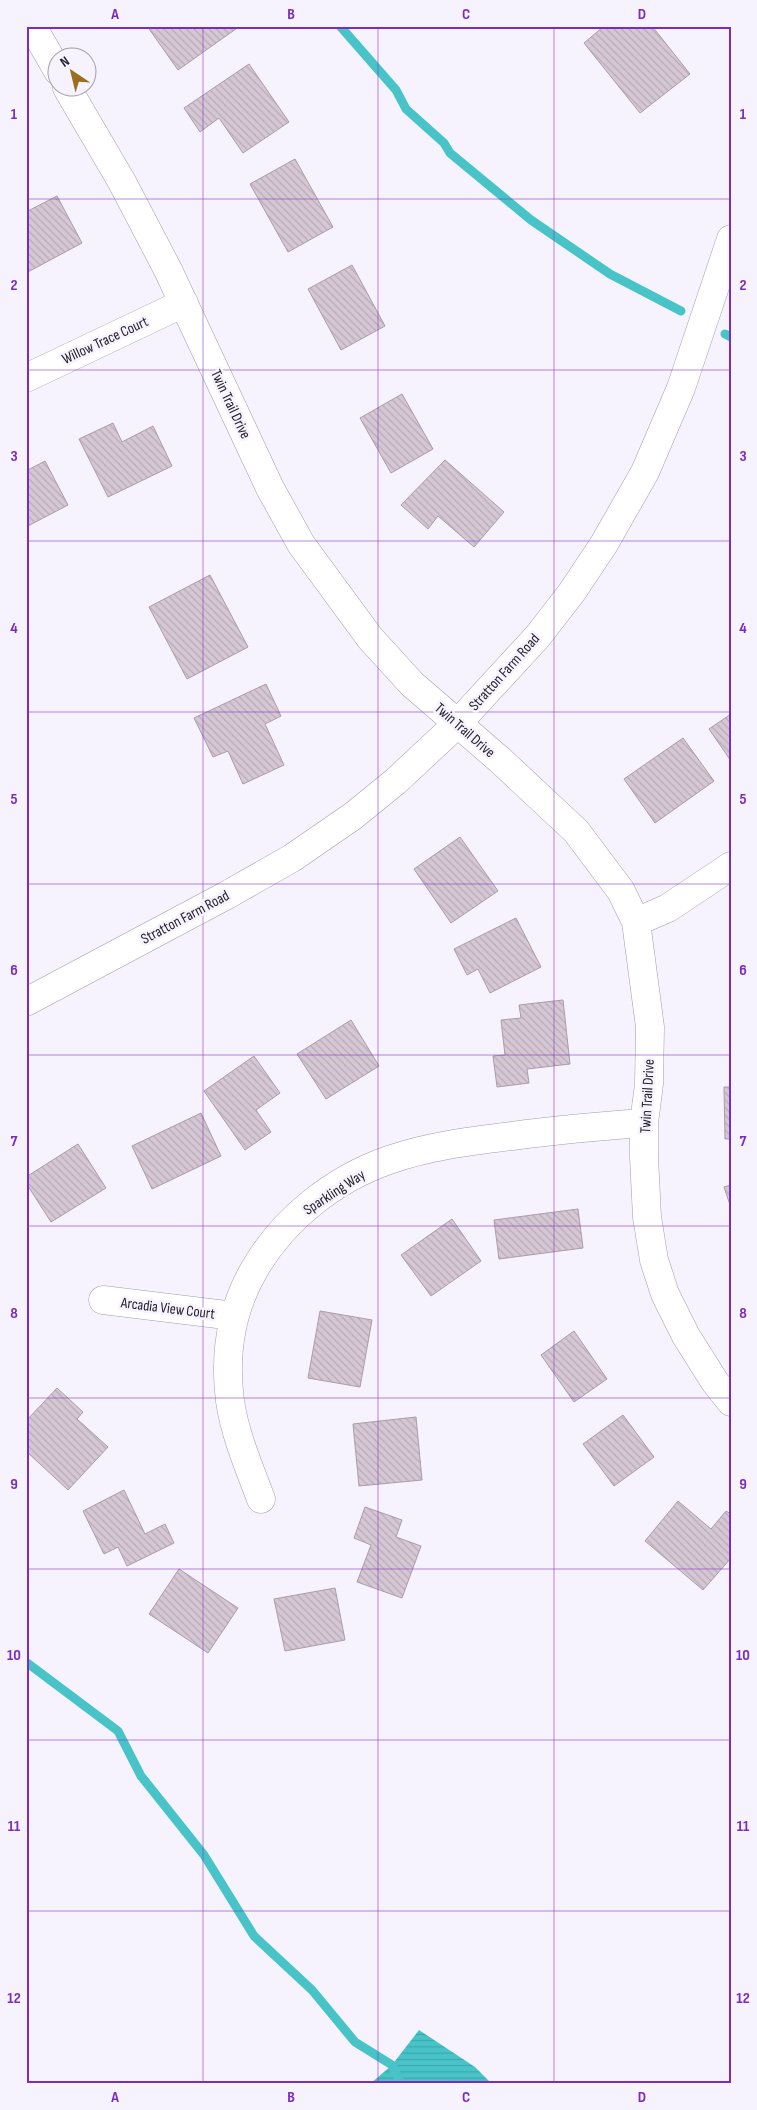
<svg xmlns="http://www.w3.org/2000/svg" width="757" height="2110" font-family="'Sofia Sans Condensed',sans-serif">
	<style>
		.water { fill: url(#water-rules) }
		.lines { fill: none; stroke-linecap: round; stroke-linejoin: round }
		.stream { stroke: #48c4c8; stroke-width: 9 }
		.building { fill: url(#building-back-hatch); stroke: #aa9caa }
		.minor-casing { stroke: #a29dae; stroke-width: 29 }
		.minor { stroke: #fff; stroke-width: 28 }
		.grid { fill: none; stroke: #7b2cbf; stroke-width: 1; stroke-opacity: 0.55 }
		.labels { text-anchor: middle; stroke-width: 5; stroke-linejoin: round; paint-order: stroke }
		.street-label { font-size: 15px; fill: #25232a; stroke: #f6f2fe }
		.neatline { fill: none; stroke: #7b2cbf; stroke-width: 2 }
		.grid-label { font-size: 16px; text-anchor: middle; font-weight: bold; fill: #7b2cbf }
	</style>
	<defs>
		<pattern id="water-rules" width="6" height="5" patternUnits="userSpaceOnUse" patternTransform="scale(1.25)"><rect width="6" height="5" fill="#48c4c8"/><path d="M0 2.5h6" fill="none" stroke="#3fa8ac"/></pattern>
		<pattern id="building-back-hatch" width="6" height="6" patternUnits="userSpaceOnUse" patternTransform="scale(1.25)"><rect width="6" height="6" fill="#d6c7d5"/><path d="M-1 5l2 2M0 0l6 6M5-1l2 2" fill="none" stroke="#b8abb7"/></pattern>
	</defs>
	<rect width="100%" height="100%" fill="#f6f2fe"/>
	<path class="water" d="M419,2030L475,2067L492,2084H370L392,2065Z"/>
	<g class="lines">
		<path class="stream" d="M340,26L396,90L406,109L444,143L450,153L531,220L610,274L681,311
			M725,334L731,337
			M26,1662L118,1731L141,1776L204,1855L254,1936L312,1990L355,2042L392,2065L401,2084"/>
	</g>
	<path class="building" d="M147,26H240L178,70Z
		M604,26H652L690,74L640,113L584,43Z
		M249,64L289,122L243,153L219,118L200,132L184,108Z
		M295,159L333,227L288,252L250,184Z
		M57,196L82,243L26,273V212Z
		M352,265L385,326L341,350L308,289Z
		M402,394L433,449L391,473L360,418Z
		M113,423L122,442L153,426L172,466L108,497L79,439Z
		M445,460L504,512L474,547L438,516L428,529L401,505Z
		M45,461L68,505L26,527V471Z
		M210,575L248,647L187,679L149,607Z
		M266,684L281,716L265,724L284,765L243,784L228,751L213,757L194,718Z
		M731,714V761L709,729Z
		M683,738L714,781L655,823L624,779Z
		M460,837L498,891L451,923L414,869Z
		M516,918L541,967L490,993L478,969L467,975L454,949Z
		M563,1000L570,1064L527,1069L529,1083L497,1087L493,1056L505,1055L501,1020L521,1018L519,1005Z
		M351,1020L379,1066L326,1099L297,1054Z
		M254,1056L280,1093L256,1110L271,1132L245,1150L204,1091Z
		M724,1087H731V1139H725Z
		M201,1113L221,1156L152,1189L132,1146Z
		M78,1144L106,1188L51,1222L26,1183V1177Z
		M731,1185V1208L724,1187Z
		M578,1209L583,1248L499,1259L494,1220Z
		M452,1219L481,1261L431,1296L401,1255Z
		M320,1311L372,1320L360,1387L308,1378Z
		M574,1331L607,1379L574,1402L541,1355Z
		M57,1388L83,1412L77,1419L108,1447L68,1490L26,1451V1421Z
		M623,1415L654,1457L614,1486L583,1444Z
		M416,1417L422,1480L359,1486L353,1424Z
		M124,1490L145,1534L165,1524L174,1543L127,1566L118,1547L104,1554L83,1511Z
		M678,1501L711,1529L726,1511L731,1514V1558L703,1590L645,1541Z
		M365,1507L402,1520L396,1537L421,1546L402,1598L357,1582L371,1545L354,1538Z
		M179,1569L238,1608L208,1653L149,1614Z
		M335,1588L345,1640L285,1651L274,1599Z"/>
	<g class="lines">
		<defs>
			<path id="minor" d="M32,26L58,71
				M67,88L122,182L168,270L270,488L301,544L370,638L412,684L500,760L576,831L621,891L636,922L650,1027L649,1084L644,1123V1157L647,1217L654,1260L665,1294L686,1336L715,1382L731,1402
				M26,378L184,303
				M636,922L668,908L731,866
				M26,1002L227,895L292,858L353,816L396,781L457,724L538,636L572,592L604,544L645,472L681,388L731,239
				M103,1300L234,1316
				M261,1499C249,1467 235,1435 230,1401C224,1355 231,1310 254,1270C283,1219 334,1179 389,1160C429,1146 471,1141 512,1136C556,1130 600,1126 644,1123"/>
		</defs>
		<use href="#minor" class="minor-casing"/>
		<use href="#minor" class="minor"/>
	</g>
	<path class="grid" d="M203,26V2084M378,26V2084M554,26V2084M26,199H731M26,370H731M26,541H731M26,712H731M26,884H731M26,1055H731M26,1226H731M26,1398H731M26,1569H731M26,1740H731M26,1911H731"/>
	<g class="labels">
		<g class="street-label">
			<text transform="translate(105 340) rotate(-25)" y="5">Willow Trace Court</text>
			<text transform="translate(231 404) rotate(65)" y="5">Twin Trail Drive</text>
			<text transform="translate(504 672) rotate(-48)" y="5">Stratton Farm Road</text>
			<text transform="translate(465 730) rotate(41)" y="5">Twin Trail Drive</text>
			<text transform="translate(185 917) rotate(-28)" y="5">Stratton Farm Road</text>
			<text transform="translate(647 1096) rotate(-87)" y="5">Twin Trail Drive</text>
			<text transform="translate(334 1192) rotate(-33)" y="5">Sparkling Way</text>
			<text transform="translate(168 1308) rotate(7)" y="5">Arcadia View Court</text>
		</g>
	</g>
	<rect width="757" height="2110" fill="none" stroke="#f6f2fe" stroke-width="55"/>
	<g transform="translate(72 72) rotate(325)"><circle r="24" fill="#f6f2fe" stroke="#a29fa9"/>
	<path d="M0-4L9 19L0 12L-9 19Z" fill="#9a6e1d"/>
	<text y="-8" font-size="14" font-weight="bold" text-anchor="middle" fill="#25232a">N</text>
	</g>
	<rect x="28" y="28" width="702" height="2054" class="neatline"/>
	<g class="grid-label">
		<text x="115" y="19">A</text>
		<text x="291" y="19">B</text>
		<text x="466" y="19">C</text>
		<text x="642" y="19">D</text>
		<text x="14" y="119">1</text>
		<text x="743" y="119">1</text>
		<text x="14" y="290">2</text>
		<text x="743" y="290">2</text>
		<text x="14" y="461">3</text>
		<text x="743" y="461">3</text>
		<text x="14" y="633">4</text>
		<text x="743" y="633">4</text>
		<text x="14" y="804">5</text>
		<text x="743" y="804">5</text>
		<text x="14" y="975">6</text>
		<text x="743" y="975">6</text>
		<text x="14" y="1146">7</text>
		<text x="743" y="1146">7</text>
		<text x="14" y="1318">8</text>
		<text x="743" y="1318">8</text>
		<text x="14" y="1489">9</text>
		<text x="743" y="1489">9</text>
		<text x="14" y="1660">10</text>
		<text x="743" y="1660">10</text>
		<text x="14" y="1831">11</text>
		<text x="743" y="1831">11</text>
		<text x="14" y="2003">12</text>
		<text x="743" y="2003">12</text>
		<text x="115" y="2102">A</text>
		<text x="291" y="2102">B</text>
		<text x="466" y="2102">C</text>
		<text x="642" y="2102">D</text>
	</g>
</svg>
